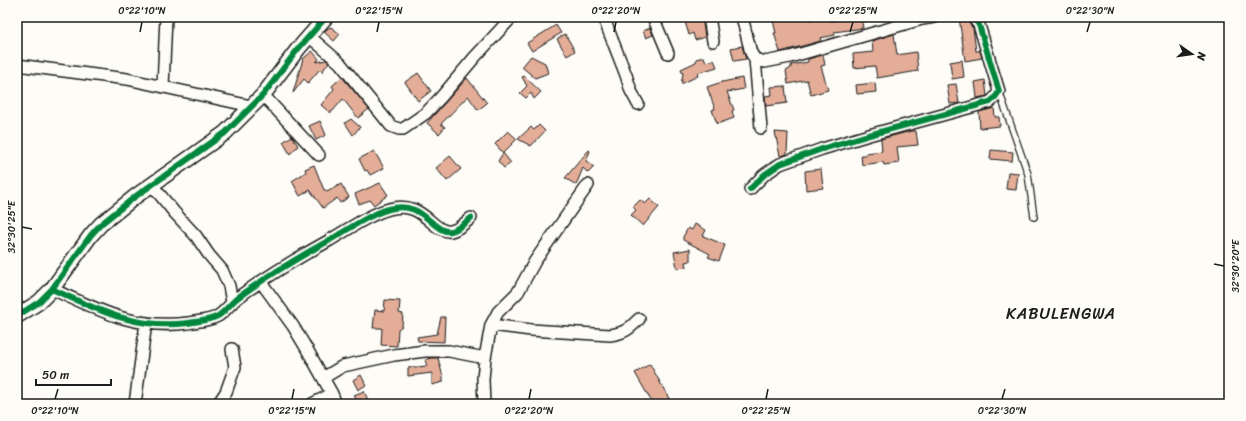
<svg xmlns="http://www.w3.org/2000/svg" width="1246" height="421" font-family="Sriracha,sans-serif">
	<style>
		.building { fill: #e3ad98; stroke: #1c1c1c }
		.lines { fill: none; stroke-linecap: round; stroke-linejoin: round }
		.service-casing { stroke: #1c1c1c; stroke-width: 8 }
		.minor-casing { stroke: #1c1c1c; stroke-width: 14 }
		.tertiary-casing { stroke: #1c1c1c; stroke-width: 17 }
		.service { stroke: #fdfcf7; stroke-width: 5.5 }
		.minor { stroke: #fdfcf7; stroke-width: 11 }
		.tertiary { stroke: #fdfcf7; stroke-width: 14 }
		.cycleway-casing { stroke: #fdfcf7; stroke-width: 8 }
		.cycleway { stroke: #00873e; stroke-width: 6 }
		.ticks { fill: none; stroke: #1c1c1c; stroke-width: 1.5 }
		.labels { text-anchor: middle; stroke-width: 3; stroke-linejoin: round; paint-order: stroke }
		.quarter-label { font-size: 16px; letter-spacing: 1px; fill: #1c1c1c; stroke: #fdfcf7 }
		.neatline { fill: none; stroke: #1c1c1c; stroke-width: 1.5 }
		.ticks-label { font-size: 10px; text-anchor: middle; fill: #1c1c1c }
	</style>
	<rect width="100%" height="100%" fill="#fdfcf7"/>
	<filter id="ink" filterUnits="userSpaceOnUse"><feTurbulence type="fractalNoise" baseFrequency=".025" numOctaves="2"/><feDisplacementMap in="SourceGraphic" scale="8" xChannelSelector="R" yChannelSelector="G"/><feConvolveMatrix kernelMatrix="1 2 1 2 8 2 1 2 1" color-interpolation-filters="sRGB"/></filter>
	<g filter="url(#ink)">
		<path class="building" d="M688,17H702L705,37L695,40L693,33L689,35L685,22L689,20Z
			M789,17H809L810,20L821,17H830L831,21L861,17L863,28L834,32L835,35L820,38L821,41L780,52L774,33H776L773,21Z
			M959,17H966L967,21L973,28L976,51H980L982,58L965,61Z
			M556,25L561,33L532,51L527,43Z
			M331,27L340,34L334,41L324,32L327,29Z
			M650,28L653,35L646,38L643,31Z
			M565,34L575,51L567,56L557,39Z
			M894,34L897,55L916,52L918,71L877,78L875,66L854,68L853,54L873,52L872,41Z
			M742,46L746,59L734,61L731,48Z
			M312,51L319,59L316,62L326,60L329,62L322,72L320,69L308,83L304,79L293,93L303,59Z
			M823,55L825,65L821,66L828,90L811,95L807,80L788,84L786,71L791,68V65L808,62V59Z
			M531,56L545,63L548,73L535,78L522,67Z
			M704,57L706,62L714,60L717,67L697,73L698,76L681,84L683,74L681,69L696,62V59Z
			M962,60L964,77L952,79L950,62Z
			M418,73L431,91L418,101L405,82Z
			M524,76L541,92L534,99L531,93L526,98L520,93L527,86L522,77Z
			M342,77L369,109L358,118L343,99L332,112H329L321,105L334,89L332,86Z
			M467,78L487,103L478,110L468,96L441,124L445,127L439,134L427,123Z
			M742,78L744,89L727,92L734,110L732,111L734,118L717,124L712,110L715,109L707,87L722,82Z
			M985,80L987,96L977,98L975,82Z
			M875,83L876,92L857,94L856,85Z
			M956,84L959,103L950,104L947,85Z
			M785,86L787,103L766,106L765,96L772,95L771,87Z
			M994,108L995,117H999L1000,126L980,128L979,112Z
			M351,119L360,127L353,135L345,123Z
			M320,121L326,135L316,140L309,126Z
			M539,125L545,131L531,146L518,139L531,127L534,130Z
			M508,131L517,139L503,153L495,144Z
			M911,131H916L918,145L897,147L899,163L884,165L883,162L862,165L861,155H866V153L882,151L881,139Z
			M775,132L788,133L787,154L780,156Z
			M292,136L298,146L290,154L283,142Z
			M589,150L590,151L586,161L594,167L588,173L583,168L576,185L565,178Z
			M991,150L1013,152L1012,161L990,159Z
			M374,151L384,168L370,175L367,170L365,171L359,159Z
			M503,153L511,163L504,168L498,161Z
			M450,156L461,169L447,181L436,168Z
			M314,165L324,190H326L327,192L341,184L349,197L340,203L337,198L323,208L310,190L300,196L292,181L306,172L305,169Z
			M821,169L823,188L806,190L805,171Z
			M1008,172L1018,173L1016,190L1006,189Z
			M380,183L388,195L374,205L370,200L359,204L355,194Z
			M650,199L659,207L643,226L631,215L636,210L633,207L640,200L645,204Z
			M695,224L706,230L703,236L725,245L719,261L708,257L710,254L683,240V237L688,228L692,230Z
			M690,249V261L685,262L686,267L677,268L674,252Z
			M385,300L400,301L399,313L403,314L402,326L398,329L397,346L381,345L382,328H373L375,310L384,311Z
			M441,317H445L444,342L418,341L417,337L437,334Z
			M431,358H438L443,377V382L432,385V373L408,376V368L427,366L425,360Z
			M650,364L672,404H653L635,373Z
			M361,375L366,385L358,390L353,380Z
			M364,391L368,400L358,404L354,395Z"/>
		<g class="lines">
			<defs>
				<path id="service" d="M999,91L1028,174L1034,217"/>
				<path id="minor" d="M605,17L606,24L626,75L631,91L638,104
					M653,17L668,53
					M709,17L713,41
					M742,17L751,53L755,59L765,62L790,57L922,19L935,17
					M309,36L340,63L391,126L399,129H403L426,113L442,96L474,58L512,17
					M755,59L761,128
					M17,65L127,79L251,106
					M163,87L166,17
					M263,95L319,155
					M152,185L174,212L196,236L209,255L222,270L229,286L232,302
					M750,189L764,175L780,164L822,149L869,135L990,102C994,99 997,96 999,91L979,25L973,17
					M261,282L293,326L308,351L332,394L336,404
					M52,289C98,310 136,330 188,323C198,321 209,321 218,316C226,311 232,301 240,296C269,275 299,257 330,240C349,229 368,215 389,209C424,199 432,234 451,231C458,230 466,222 471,218
					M491,325L531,330L610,335C625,333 629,329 639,319
					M323,378L343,366L394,355L425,351H449L485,358
					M135,404L146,323
					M218,404L226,392L235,367L232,349
					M312,404L332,394
					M484,404L483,379L485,358L491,325L498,312L518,292L535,261L588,185"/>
				<path id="tertiary" d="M17,316L39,302L52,289L91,235L101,224L136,196L225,133L263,95L298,49L326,17"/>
			</defs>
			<use href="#service" class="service-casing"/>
			<use href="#minor" class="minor-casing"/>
			<use href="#tertiary" class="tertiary-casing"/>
			<use href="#service" class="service"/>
			<use href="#minor" class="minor"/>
			<use href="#tertiary" class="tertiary"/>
			<defs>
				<path id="cycleway" d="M750,189L764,175L780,164L822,149L869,135L990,102C994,99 997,96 999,91L979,25L973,17
					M52,289C98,310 136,330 188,323C198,321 209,321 218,316C226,311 232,301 240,296C269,275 299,257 330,240C349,229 368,215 389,209C424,199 432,234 451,231C458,230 466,222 471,218
					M17,316L39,302L52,289L91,235L101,224L136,196L225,133L263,95L298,49L326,17"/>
			</defs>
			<use href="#cycleway" class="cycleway-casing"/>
			<use href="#cycleway" class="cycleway"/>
		</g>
	</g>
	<path class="ticks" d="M140,32L142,22M377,32L379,22M614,32L616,22M850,32L853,22M1087,32L1090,22M22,227L32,229M1214,264L1224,266M55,399L58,389M292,399L294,389M529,399L531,389M766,399L768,389M1002,399L1005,389"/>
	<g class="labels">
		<g class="quarter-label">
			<text x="1061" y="319">KABULENGWA</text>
		</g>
	</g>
	<rect width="1246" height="421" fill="none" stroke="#fdfcf7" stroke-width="44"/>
	<g transform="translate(1192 54) rotate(103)" stroke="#fdfcf7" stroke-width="3" paint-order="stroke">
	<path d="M0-3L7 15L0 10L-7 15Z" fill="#1c1c1c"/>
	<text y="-6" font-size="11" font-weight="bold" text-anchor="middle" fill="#1c1c1c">N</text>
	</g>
	<path d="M36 379v6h75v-6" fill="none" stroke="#1c1c1c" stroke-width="2"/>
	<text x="42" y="379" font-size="12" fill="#1c1c1c" stroke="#fdfcf7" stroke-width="3" paint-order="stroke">50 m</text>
	<rect x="22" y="22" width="1202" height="377" class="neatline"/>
	<g class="ticks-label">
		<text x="142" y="14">0°22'10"N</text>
		<text x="379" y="14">0°22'15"N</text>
		<text x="616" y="14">0°22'20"N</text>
		<text x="853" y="14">0°22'25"N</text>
		<text x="1090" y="14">0°22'30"N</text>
		<text transform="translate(11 227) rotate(-90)" y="4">32°30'25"E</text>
		<text transform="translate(1235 266) rotate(-90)" y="4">32°30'20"E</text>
		<text x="55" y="414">0°22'10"N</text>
		<text x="292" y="414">0°22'15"N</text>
		<text x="529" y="414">0°22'20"N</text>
		<text x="766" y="414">0°22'25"N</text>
		<text x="1002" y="414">0°22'30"N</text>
	</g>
</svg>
